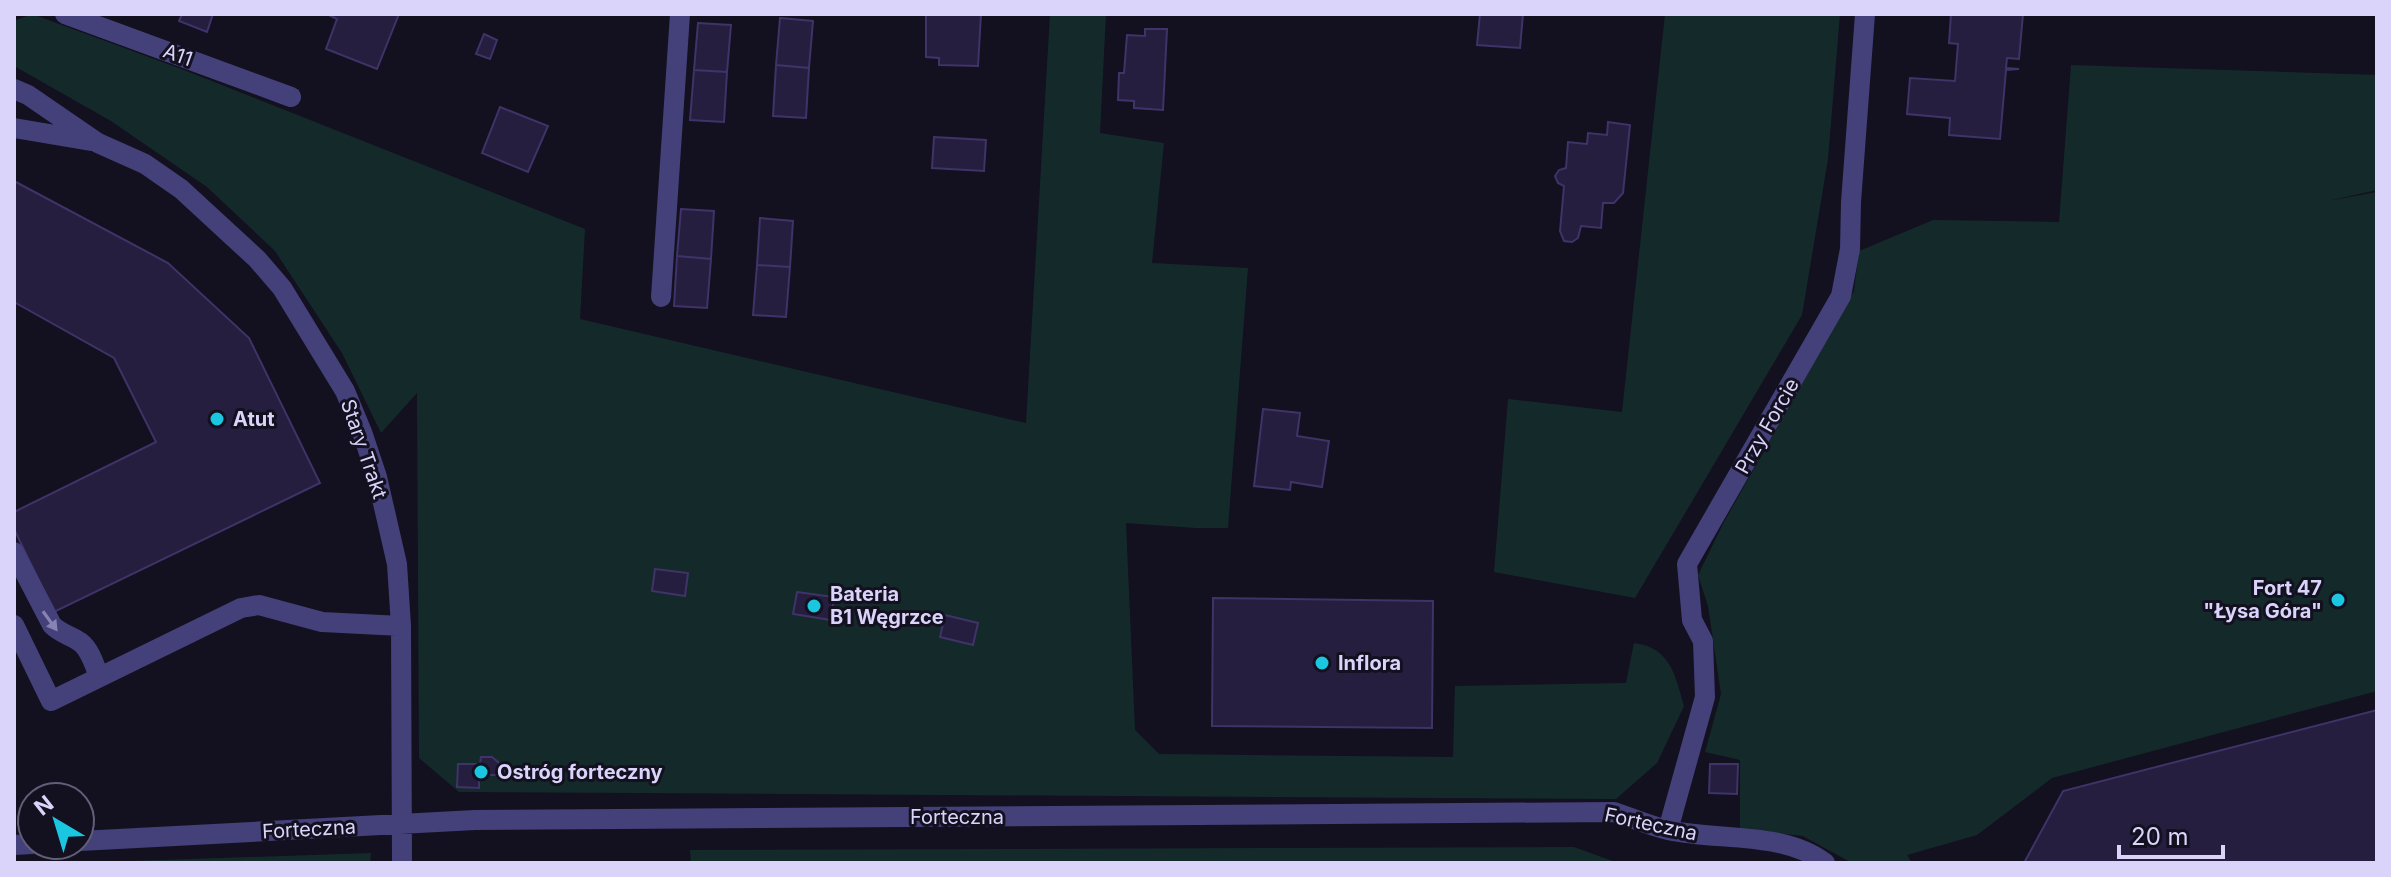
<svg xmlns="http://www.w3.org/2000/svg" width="2391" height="877" font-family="Inter,sans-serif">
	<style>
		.green { fill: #142a2a }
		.building { fill: #261e3f; stroke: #3f3368; stroke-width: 2 }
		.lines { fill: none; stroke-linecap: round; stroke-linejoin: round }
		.minor { stroke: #44407a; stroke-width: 20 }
		.oneway { fill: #8883b4 }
		.poi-dot { fill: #1ac6e0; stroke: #131020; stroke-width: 3 }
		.labels { text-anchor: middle; stroke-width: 6; stroke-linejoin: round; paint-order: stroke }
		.street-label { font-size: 20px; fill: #dad4fa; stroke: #131020 }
		.poi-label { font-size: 20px; font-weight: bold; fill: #dad4fa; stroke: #131020; text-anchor: start }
	</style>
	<rect width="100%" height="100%" fill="#131020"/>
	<path class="green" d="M32,14L184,70L585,229L580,319L1026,423L1050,14H1106L1100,133L1164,143L1152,263L1248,268L1228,528H1196L1126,523L1135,730L1159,754L1453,757L1455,686L1626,683L1634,643C1671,648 1675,675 1684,706L1657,763L1616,799L459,792L419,758L417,393L381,433L342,353L275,251L207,187L111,121L14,66V21Z
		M1665,14H1840L1828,159L1802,315L1635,598L1494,572L1508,399L1622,412Z
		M2071,65L2377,75V190L2328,201L2377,192V691L2052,778L1977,835L1907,855L1912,863H1852L1803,836L1740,829V760L1705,752L1721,694L1708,606L1698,575L1724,522L1854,291L1859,251L1933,220L2059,222Z
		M1574,847L1618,863H691L690,850Z
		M371,853L370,863H72Z"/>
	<path class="building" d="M182,14H213L207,32L179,21Z
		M327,14H399L377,69L326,49L337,19Z
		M926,14H981L978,66L939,65V58L926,57Z
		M1480,14H1523L1520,48L1477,45Z
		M1951,14H2023L2019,59L2007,58L2006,68L2019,69L2006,70L2000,139L1949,135L1950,118L1907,114L1910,78L1955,81L1958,44L1949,43Z
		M780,18L813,21L809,68L776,65Z
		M698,23L731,25L727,72L694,70Z
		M1145,29H1167L1163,110L1134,108V101L1118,100L1119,73H1124L1127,35L1145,36Z
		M484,34L497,40L490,59L476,54Z
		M776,65L809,68L806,118L773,116Z
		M694,70L727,72L724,122L690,120Z
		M500,107L548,126L528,172L482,153Z
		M1608,122L1630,125L1623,193L1614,203H1603L1601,228L1581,226L1578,238L1572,242L1564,241L1560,231L1564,186L1558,183L1555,176L1559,170L1566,168L1568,142L1587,144L1588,133L1607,135Z
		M934,137L986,140L984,171L932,168Z
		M14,181L168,263L249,338L320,483L54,612L14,529V512L156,442L114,358L14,302Z
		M681,209L714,211L711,259L677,256Z
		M760,218L793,221L790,267L757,265Z
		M677,256L711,259L707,308L674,306Z
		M757,265L790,267L786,317L753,315Z
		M1263,409L1300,413L1297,436L1329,441L1322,487L1291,482L1290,490L1254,486Z
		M655,569L688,573L685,596L652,591Z
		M797,592L834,597L831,620L793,614Z
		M1213,598L1433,601L1432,728L1212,726Z
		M945,615L978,623L973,645L940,637Z
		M2377,710V863H2024L2063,791Z
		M481,757H492L505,768L502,775H479V788L457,787L458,764H480Z
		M1710,764H1738L1737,794L1709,793Z"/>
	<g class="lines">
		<path class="minor" d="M65,14L291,97
			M14,89L28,95L98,143L145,164L181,189L257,259L282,288L345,391L362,432L377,477L397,564L401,626L402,863
			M14,128L91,141
			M661,297L680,14
			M14,552L52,625C61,634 70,635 80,642C90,649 95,666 99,677
			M14,625L51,701L241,608L259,605L322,622L401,626
			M1668,830L1705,697L1703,641L1692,620L1687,564L1841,296L1850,249L1851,202L1865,14
			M80,841L475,820L1614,812C1632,818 1650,826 1668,830C1717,841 1784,831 1825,863
			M14,845L32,844"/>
	</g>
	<defs><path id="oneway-solid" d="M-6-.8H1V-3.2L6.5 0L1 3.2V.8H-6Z" transform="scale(2)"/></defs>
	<use class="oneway" href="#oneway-solid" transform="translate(50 621) rotate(54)"/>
	<g class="poi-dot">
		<circle cx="217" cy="419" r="8"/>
		<circle cx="2338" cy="600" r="8"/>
		<circle cx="814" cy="606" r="8"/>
		<circle cx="1322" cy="663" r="8"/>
		<circle cx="481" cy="772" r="8"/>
	</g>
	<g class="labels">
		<g class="street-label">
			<text transform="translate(178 55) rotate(20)" y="7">A11</text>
			<text transform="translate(1767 426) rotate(-60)" y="7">Przy Forcie</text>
			<text transform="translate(364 449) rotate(71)" y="7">Stary Trakt</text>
			<text x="957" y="824">Forteczna</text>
			<text transform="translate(1651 824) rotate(12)" y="7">Forteczna</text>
			<text transform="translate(309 829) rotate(-3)" y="7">Forteczna</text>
		</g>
		<g class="poi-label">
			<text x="233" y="426">Atut</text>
			<text x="2322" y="595" text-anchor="end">Fort 47<tspan x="2322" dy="23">"Łysa Góra"</tspan></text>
			<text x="830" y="601">Bateria<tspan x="830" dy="23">B1 Węgrzce</tspan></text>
			<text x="1338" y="670">Inflora</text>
			<text x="497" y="779">Ostróg forteczny</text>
		</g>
	</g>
	<rect width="2391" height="877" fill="none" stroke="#dad4fa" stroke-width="32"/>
	<g transform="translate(56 821) rotate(322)"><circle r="38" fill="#131020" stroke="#635e77" stroke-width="2"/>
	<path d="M0-6L14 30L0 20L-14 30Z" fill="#1ac6e0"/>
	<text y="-12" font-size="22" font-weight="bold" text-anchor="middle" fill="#dad4fa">N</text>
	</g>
	<path d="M2119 845v12h104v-12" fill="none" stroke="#dad4fa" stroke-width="4"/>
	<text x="2131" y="845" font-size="24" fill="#dad4fa" stroke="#131020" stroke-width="6" paint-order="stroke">20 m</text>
</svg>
